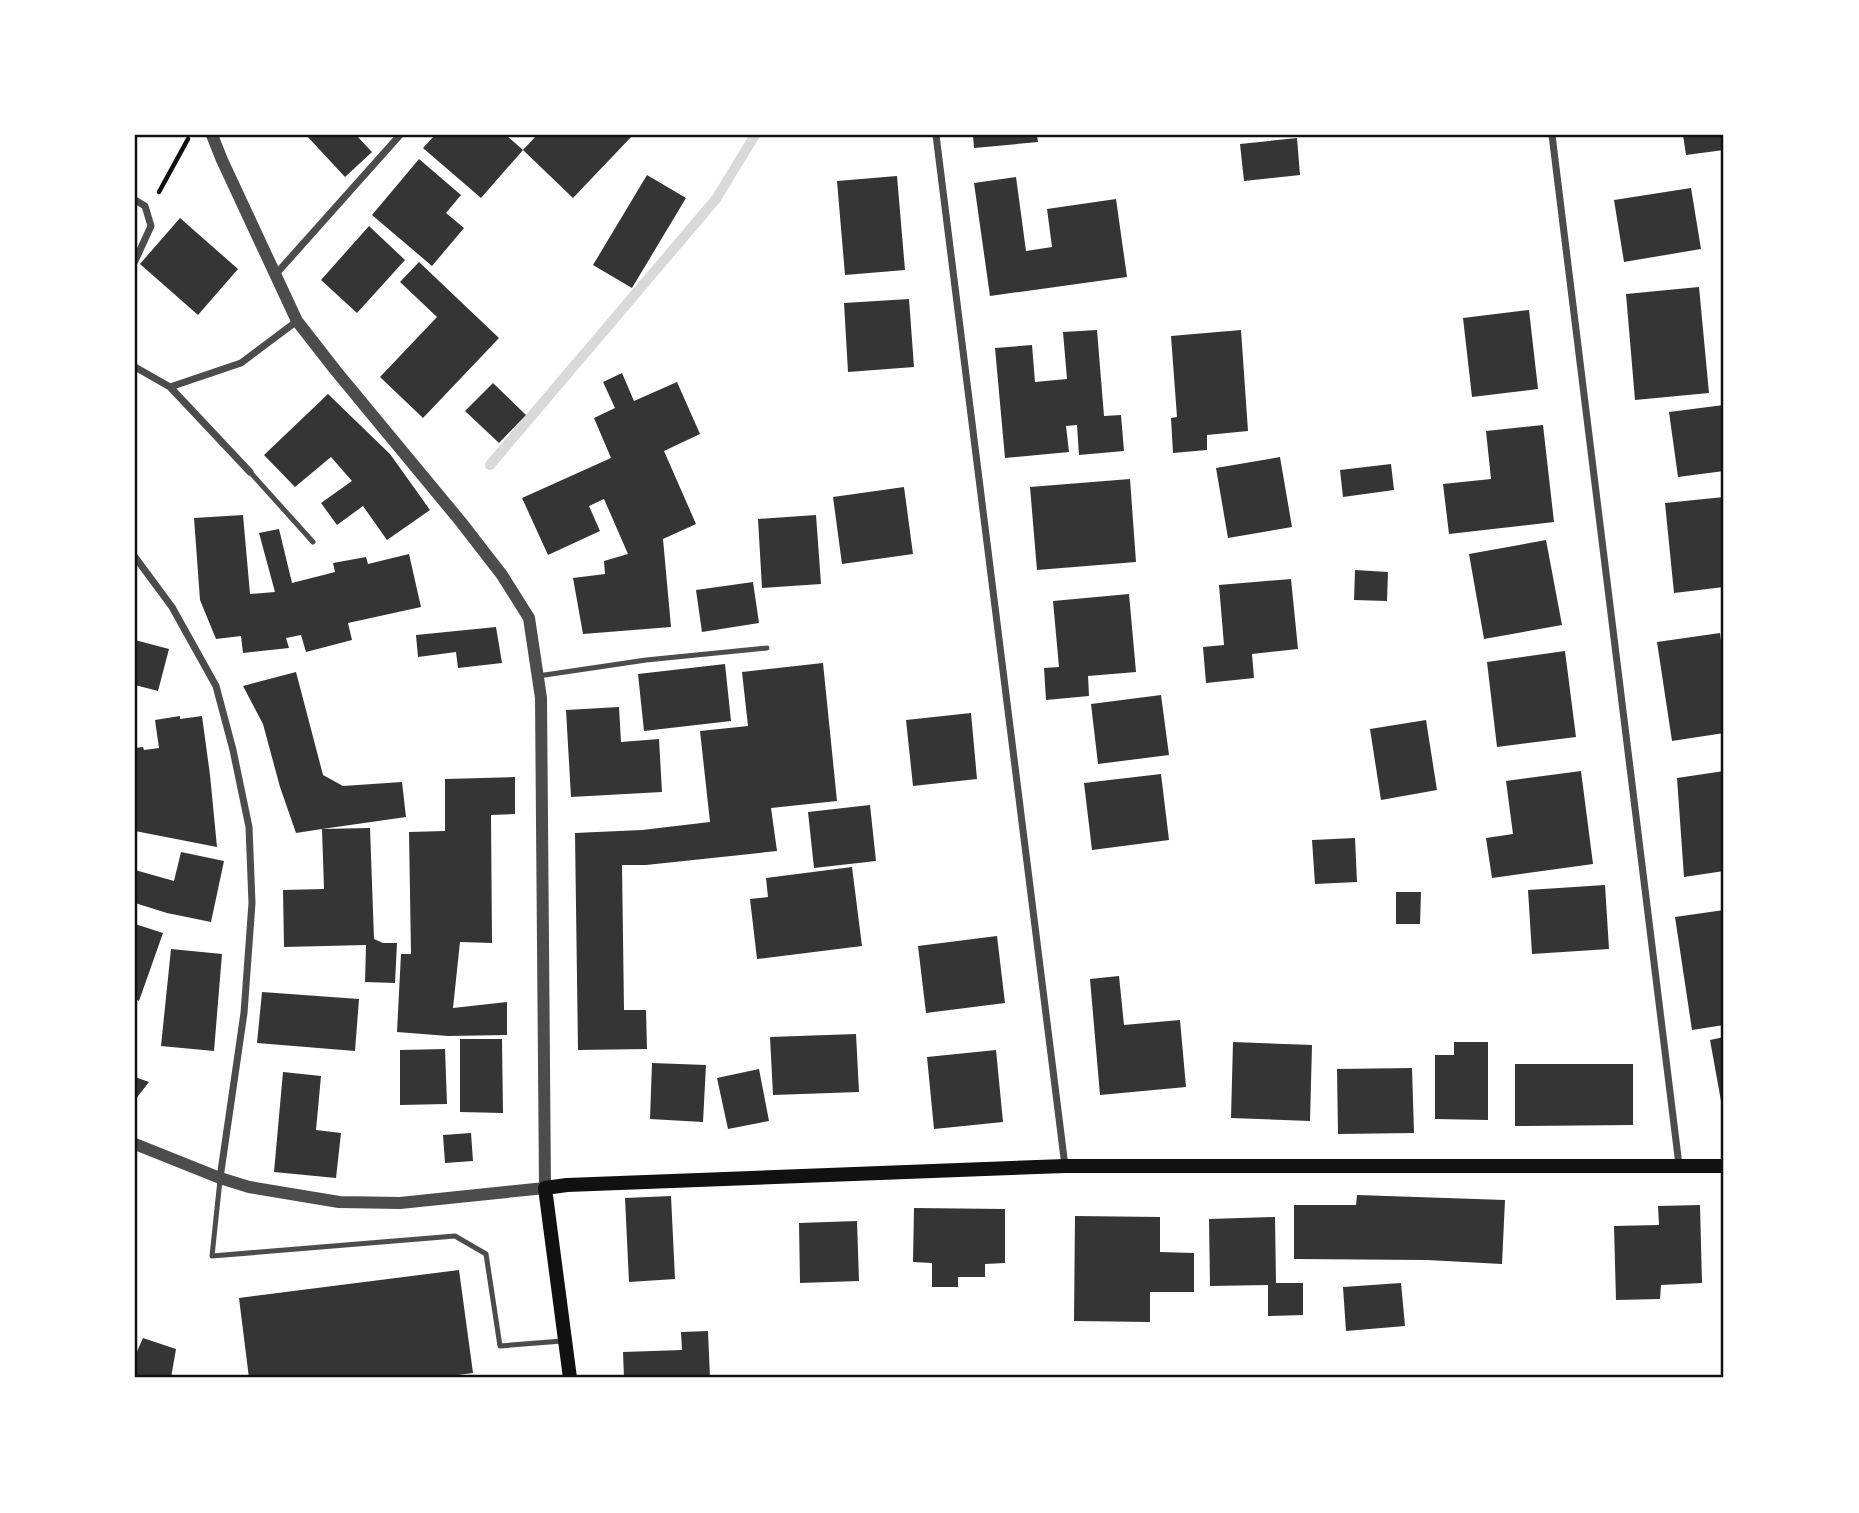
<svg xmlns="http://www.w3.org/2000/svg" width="1859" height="1513" font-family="'Roboto Serif',serif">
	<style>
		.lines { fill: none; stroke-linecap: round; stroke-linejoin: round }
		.stream { stroke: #d9d9d9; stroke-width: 10 }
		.building { fill: #353535 }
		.path { stroke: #111; stroke-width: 4.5 }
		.service { stroke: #4c4c4c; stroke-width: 5 }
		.minor { stroke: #4c4c4c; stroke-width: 7 }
		.tertiary { stroke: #4c4c4c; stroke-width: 12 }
		.secondary { stroke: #111; stroke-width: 14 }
		.neatline { fill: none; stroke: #111; stroke-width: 2.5 }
	</style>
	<rect width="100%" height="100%" fill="#fff"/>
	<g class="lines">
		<path class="stream" d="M490,465L716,199L755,135"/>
	</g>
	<path class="building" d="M306,135H356L372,152L345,177Z
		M435,135H506L523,150L481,198L423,148Z
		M537,135H633L573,198L523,150Z
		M973,135H1037L1038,142L974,148Z
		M1683,135H1724V150L1686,155Z
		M1297,138L1300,175L1244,181L1240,144Z
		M419,159L461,195L446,213L464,228L432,266L372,215Z
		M647,175L686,198L632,288L593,265Z
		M897,176L905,270L845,275L837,181Z
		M1016,177L1026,251L1052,247L1047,209L1116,199L1127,277L990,296L974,183Z
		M1691,188L1701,249L1624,262L1614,200Z
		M180,218L238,269L198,315L140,264Z
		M369,226L405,260L357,313L321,280Z
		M419,262L499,338L423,418L380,377L437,317L400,282Z
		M1699,287L1709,393L1635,400L1626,294Z
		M909,299L914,367L848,372L844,303Z
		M1529,310L1538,389L1472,397L1463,318Z
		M1097,330L1104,416L1121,415L1124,451L1079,455L1077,425L1066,426L1069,452L1005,458L995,348L1032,345L1035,382L1067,379L1063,332Z
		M1241,330L1248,431L1207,435V450L1173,453L1171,418L1177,417L1171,336Z
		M622,373L634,401L677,382L700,434L664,451L696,524L663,539L671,627L583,634L573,578L605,574L604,561L628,554L604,499L589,506L600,531L548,555L522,498L611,458L594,418L615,408L603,382Z
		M493,383L526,415L499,443L465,411Z
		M328,394L390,454L430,510L387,540L363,506L337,525L321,503L352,481L331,457L295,487L264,455Z
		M1724,405V471L1678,477L1669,412Z
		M1543,425L1554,522L1449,534L1443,484L1491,479L1486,431Z
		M1280,457L1292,527L1228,538L1216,468Z
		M1391,464L1394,490L1343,497L1340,470Z
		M1130,479L1136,562L1037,570L1030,487Z
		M904,487L913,554L842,564L833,497Z
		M1724,497V587L1674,593L1665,503Z
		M243,515L250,594L275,592L259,533L279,529L292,583L335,572L333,563L366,557L368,564L409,554L421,607L348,623L352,640L306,652L301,635L286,638L289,648L243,653L241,636L216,639L200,600L194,518Z
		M816,515L821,584L762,588L758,519Z
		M1546,540L1562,625L1484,639L1469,554Z
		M1355,570L1388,572L1387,601L1354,600Z
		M1291,579L1298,649L1252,654L1254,678L1206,683L1203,647L1224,645L1219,585Z
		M753,582L759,623L702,632L696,590Z
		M1129,594L1136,672L1088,676L1089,696L1046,700L1044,668L1059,667L1053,601Z
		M496,627L502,663L458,668L456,652L418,657L416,635Z
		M1720,633L1724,665V733L1672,741L1657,642Z
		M135,640L169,649L158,691L135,685Z
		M1565,651L1576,737L1497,747L1487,662Z
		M823,663L837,801L771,808L777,851L646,865H622L624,1010H646L647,1049L578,1050L575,833L642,830L710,822L700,731L748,726L742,672Z
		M725,664L731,721L644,731L638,674Z
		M296,672L323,775L343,786L402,782L406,817L322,829L370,828L374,939L383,943H397L395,983L365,982L366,945L284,947L283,890L324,889L322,829L296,833L280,787L263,724L243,686Z
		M1161,695L1169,755L1098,764L1091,704Z
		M619,707L621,742L659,739L662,792L571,797L566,710Z
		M971,713L977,779L913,786L906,720Z
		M180,716V719L202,716L210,775L217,847L135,831V748L143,747L144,750L159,748L155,720Z
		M1426,720L1437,790L1381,800L1370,729Z
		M1581,771L1593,864L1492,878L1486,838L1513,834L1506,781Z
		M1724,771V871L1684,877L1677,778Z
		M1161,774L1169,840L1092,850L1084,783Z
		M515,777V814L491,815L492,943L460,942L453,1008L507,1002V1035L448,1036L397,1032L401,954H411L409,832L445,831V779Z
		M870,805L876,861L814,868L808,812Z
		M1355,838L1357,882L1315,884L1312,840Z
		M181,852L224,861L211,922L167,913L135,903V870L174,881Z
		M852,867L862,946L757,959L750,899L768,897L766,878Z
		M1605,885L1609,949L1532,954L1528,890Z
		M1396,892H1421L1420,924H1396Z
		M1724,910V1025L1692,1030L1675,917Z
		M135,924L163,933L139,1001L135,999Z
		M997,936L1005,1003L926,1013L918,946Z
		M171,949L222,954L214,1051L161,1046Z
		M1119,976L1124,1025L1180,1020L1186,1087L1100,1095L1090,979Z
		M262,992L359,999L355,1051L257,1043Z
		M856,1034L859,1092L773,1095L770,1037Z
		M1724,1037V1112H1723L1710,1040Z
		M460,1039H502L503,1113L460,1112Z
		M1233,1042L1312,1045L1310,1121L1231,1118Z
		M1454,1042H1488V1120L1435,1119V1055H1454Z
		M445,1049L447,1104L400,1105V1050Z
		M996,1050L1003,1122L934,1129L927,1057Z
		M652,1063L706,1065L703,1122L650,1119Z
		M1515,1064H1633V1125L1515,1126Z
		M1412,1068L1414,1133L1338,1134L1337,1069Z
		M759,1069L769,1121L728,1129L717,1078Z
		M283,1072L321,1076L316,1130L341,1133L336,1178L274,1172Z
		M135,1077L149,1082L135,1100Z
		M471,1133L473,1161L445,1163L443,1135Z
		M1357,1195L1505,1200L1502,1264L1427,1260L1294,1259V1205H1356Z
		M671,1196L675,1279L629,1282L625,1198Z
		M1700,1205L1702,1283L1661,1285L1660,1299L1616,1300L1614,1226L1659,1225L1658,1206Z
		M914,1208L1005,1209V1263L985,1264V1277H958V1287H932V1263L913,1262Z
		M1075,1216L1160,1217V1252L1194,1253V1292H1150V1322L1074,1321Z
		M1275,1217L1276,1283H1303V1315L1268,1316V1285L1210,1286L1209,1219Z
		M857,1221L859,1281L800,1283L799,1223Z
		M459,1270L473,1373L436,1378H249L239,1298Z
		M1401,1283L1405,1326L1346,1331L1343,1287Z
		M708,1331L710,1378H624L623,1352L682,1350L681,1332Z
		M143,1338L176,1349L171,1378H135V1356Z"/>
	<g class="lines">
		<path class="path" d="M159,192L188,139"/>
		<path class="service" d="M250,472L313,542
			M538,676L646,660L767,648
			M220,1180L212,1256L455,1236L486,1254L500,1346L562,1341"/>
		<path class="minor" d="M936,135L1065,1166
			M1552,135L1679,1165
			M135,200L145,206L151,226L135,261
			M276,274L400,135
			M135,367L170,387L241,363L297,321
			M170,387L250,472
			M135,557L172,607L216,686L233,750L249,827L252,903L244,1013L220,1178"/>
		<path class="tertiary" d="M135,1144L220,1178L249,1187L339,1202L400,1203L545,1188L541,698L529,618L502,575L461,522L336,371L297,321L222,160L212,135"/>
		<path class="secondary" d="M570,1378L545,1188L567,1185L1065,1166H1724"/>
	</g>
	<rect width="1859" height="1513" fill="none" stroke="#ffffff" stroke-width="273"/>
	<rect x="136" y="136" width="1586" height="1240" class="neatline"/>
</svg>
